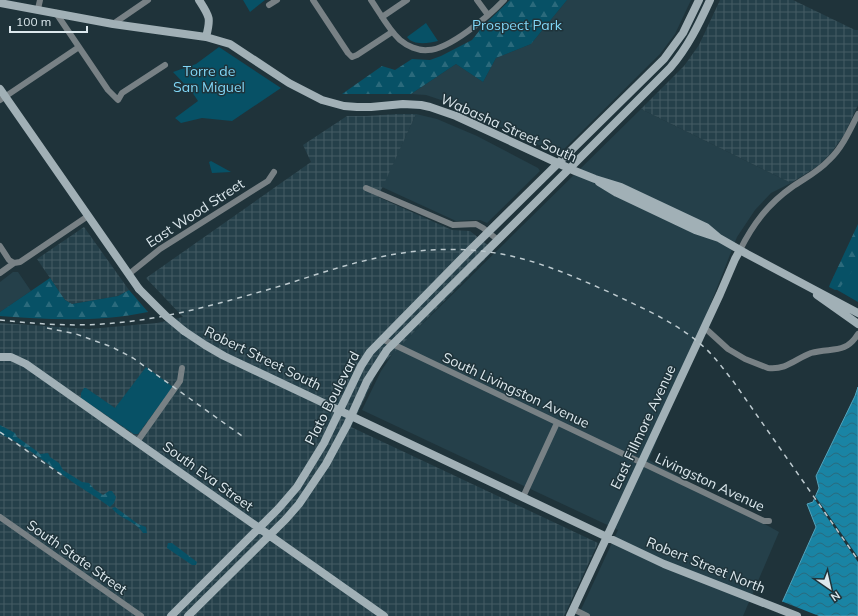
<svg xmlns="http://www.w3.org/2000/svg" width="858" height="616" font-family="Mulish,sans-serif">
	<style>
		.built { fill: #25404a }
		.industrial { fill: url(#industrial-grid) }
		.green { fill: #075166 }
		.forest { fill: url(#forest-firs) }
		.water { fill: url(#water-waves); stroke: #54a2ba }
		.pier { fill: #1f333a }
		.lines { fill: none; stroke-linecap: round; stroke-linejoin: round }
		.street { stroke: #788185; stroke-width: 6 }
		.secondary { stroke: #a1b0b6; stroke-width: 8 }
		.rail { stroke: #bdcacf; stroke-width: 1.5; stroke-dasharray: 5 5; stroke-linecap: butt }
		.secondary-bridge { stroke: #a1b0b6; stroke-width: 8 }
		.labels { text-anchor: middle; stroke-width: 3; stroke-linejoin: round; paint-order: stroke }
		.park-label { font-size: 14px; fill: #81d7f7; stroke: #1f333a }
		.street-label { font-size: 14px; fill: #dce8ed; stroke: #1f333a }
	</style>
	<defs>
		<pattern id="industrial-grid" width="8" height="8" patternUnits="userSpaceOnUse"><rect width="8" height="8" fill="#25404a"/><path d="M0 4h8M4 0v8" fill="none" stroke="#445c64"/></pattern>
		<pattern id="forest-firs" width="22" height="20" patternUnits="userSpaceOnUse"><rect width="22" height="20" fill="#075166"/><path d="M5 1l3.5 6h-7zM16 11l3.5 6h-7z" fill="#2b6a7c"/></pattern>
		<pattern id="water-waves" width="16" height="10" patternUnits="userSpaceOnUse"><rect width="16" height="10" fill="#1984a4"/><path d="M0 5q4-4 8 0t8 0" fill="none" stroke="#296b7f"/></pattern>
	</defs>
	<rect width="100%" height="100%" fill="#1f333a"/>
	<path class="built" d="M567,0H691L675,34L660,54L560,153H556L447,102L426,95L411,94L456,64L483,82L496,58L531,44Z
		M641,109L791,183L771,193L755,210L737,237L649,460L779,532L743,616H578L618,530L362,410L381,371L394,352Z
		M416,114L437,119L477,136L538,168L540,171L487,223L480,220H472L456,221L382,187Z
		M13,272H18L31,291L0,312V282Z"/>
	<path class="industrial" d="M720,0H793L855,30H858V105L844,135L831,153L818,166L791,183L641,109L684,66L699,45Z
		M397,114H416L378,197L452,230L470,231L494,250L379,368L351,427L598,543L564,616H0V323L89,329L157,323L183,317L146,278L311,162L303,145L347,116H367Z
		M84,227L129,290L118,296L72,304L65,300L37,259Z"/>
	<path class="green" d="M243,0H265L250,12Z
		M426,23L438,41C429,43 413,46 407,37Z
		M219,47L281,88L232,121L202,118L181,123L175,118L198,101L192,92L173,72L196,64Z
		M211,161L231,172L212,173L209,162Z
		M858,228V302L832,287Z
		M146,367L173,387L138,434H134L81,398V393L84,388H86L115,408Z"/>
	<path class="forest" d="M510,0H567L531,44L496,58L483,82L456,64L411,94H342L382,66L395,70L412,59L430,60L441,56L472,40L483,26Z
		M858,224V260C854,265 853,271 849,275C846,280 842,284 839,289L835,290L829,287L830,284Z
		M50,278L65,300L72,304L118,296L129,290L148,312C100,322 49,320 0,316V312Z
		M0,425L15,433L17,437L38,452L40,454L48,453L50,457L59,463L63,470L82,482L89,483L94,489L103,495L109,491H112L116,497L114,503L110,507C95,496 79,487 64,476C44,461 24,444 0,434Z
		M115,507L138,524L146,527L147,533H143C136,521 118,518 112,508Z
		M168,543H172L197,562L196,565H192L167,548V547Z"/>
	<path class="water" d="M858,387V616H776L816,527L807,504L813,502L819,488L816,476L855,396Z"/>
	<path class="pier" d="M815,496L858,557V562L813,497Z
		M781,601L819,616H774Z"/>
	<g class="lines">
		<path class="street" d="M313,0L348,53L352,57L357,55L392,32
			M371,0C380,13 388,29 400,40C407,46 418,51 428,50C449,50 490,15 504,0
			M477,0L488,15
			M269,5L277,0
			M38,9L40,0
			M56,13L108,90L118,100L122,93L165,65
			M382,17L407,0
			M113,24L148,0
			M0,100L79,47
			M366,188L453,225L476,224L483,228L498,240
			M0,246L9,260L14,263
			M740,250C753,224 768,204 792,187C805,178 818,172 829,160C842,148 850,130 858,114
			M0,273L14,263L20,262L88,216
			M129,274L160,249L268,181L274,172
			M705,328L728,349L745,359L768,368C787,370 795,359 811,353C831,347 845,355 858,334
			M382,339L764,521H769
			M137,442L180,381L182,368
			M523,497L557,423
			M0,517L141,616
			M573,609L587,616"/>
		<path class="secondary" d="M199,0C210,17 211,18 206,37
			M0,3L113,24L206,37L230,44L289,83L322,100L344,106L357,107H371L403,104L421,105L430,107L456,116L575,171L595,179L621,187L706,227L719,238L747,254L858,313
			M0,89L139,289
			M599,182L617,193L695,230L719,238
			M817,295L858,324
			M184,331L205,345L224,356L664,564L797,616
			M0,357H11L26,364L384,616
			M171,616L278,509L297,487L324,443L361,366L370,352L470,250L664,59L683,33L699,0
			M188,616L286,519L299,504L326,464L347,425L367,381L387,350L539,199L670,68C688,47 699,24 710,0
			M570,616L720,294L735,259L740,250"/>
		<path class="rail" d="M0,320C37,324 76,327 114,323C164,319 214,305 263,291C299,281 335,267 372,259C404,251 436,248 469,250C521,253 564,272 611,293C644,309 678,323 705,348C716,358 724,370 733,381L858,560
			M47,328L76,334L112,347L133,358L245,438
			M0,432L63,476"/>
		<path class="secondary-bridge" d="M139,289L166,316L184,331"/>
	</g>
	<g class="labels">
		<g class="park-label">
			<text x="517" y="30">Prospect Park</text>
			<text x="209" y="76">Torre de<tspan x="209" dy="16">San Miguel</tspan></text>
		</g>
		<g class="street-label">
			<text transform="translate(509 128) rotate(24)" y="5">Wabasha Street South</text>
			<text transform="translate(195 213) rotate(-33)" y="5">East Wood Street</text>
			<text transform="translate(263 358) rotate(26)" y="5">Robert Street South</text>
			<text transform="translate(516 390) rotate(25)" y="5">South Livingston Avenue</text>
			<text transform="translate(332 398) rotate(-63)" y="5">Plato Boulevard</text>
			<text transform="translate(643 427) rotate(-65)" y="5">East Fillmore Avenue</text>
			<text transform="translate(208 476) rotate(36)" y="5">South Eva Street</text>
			<text transform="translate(710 482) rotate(25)" y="5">Livingston Avenue</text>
			<text transform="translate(77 557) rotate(35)" y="5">South State Street</text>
			<text transform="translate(706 565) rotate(22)" y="5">Robert Street North</text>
		</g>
	</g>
	<g transform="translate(830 588) rotate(146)" stroke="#1f333a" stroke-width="3" paint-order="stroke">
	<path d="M0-3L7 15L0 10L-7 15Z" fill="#dce8ed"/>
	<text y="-6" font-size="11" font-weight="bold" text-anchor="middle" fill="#dce8ed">N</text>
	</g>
	<path d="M10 26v6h77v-6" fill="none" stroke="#dce8ed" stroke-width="2"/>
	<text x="16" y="26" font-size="12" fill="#dce8ed" stroke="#1f333a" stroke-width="3" paint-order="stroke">100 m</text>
</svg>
